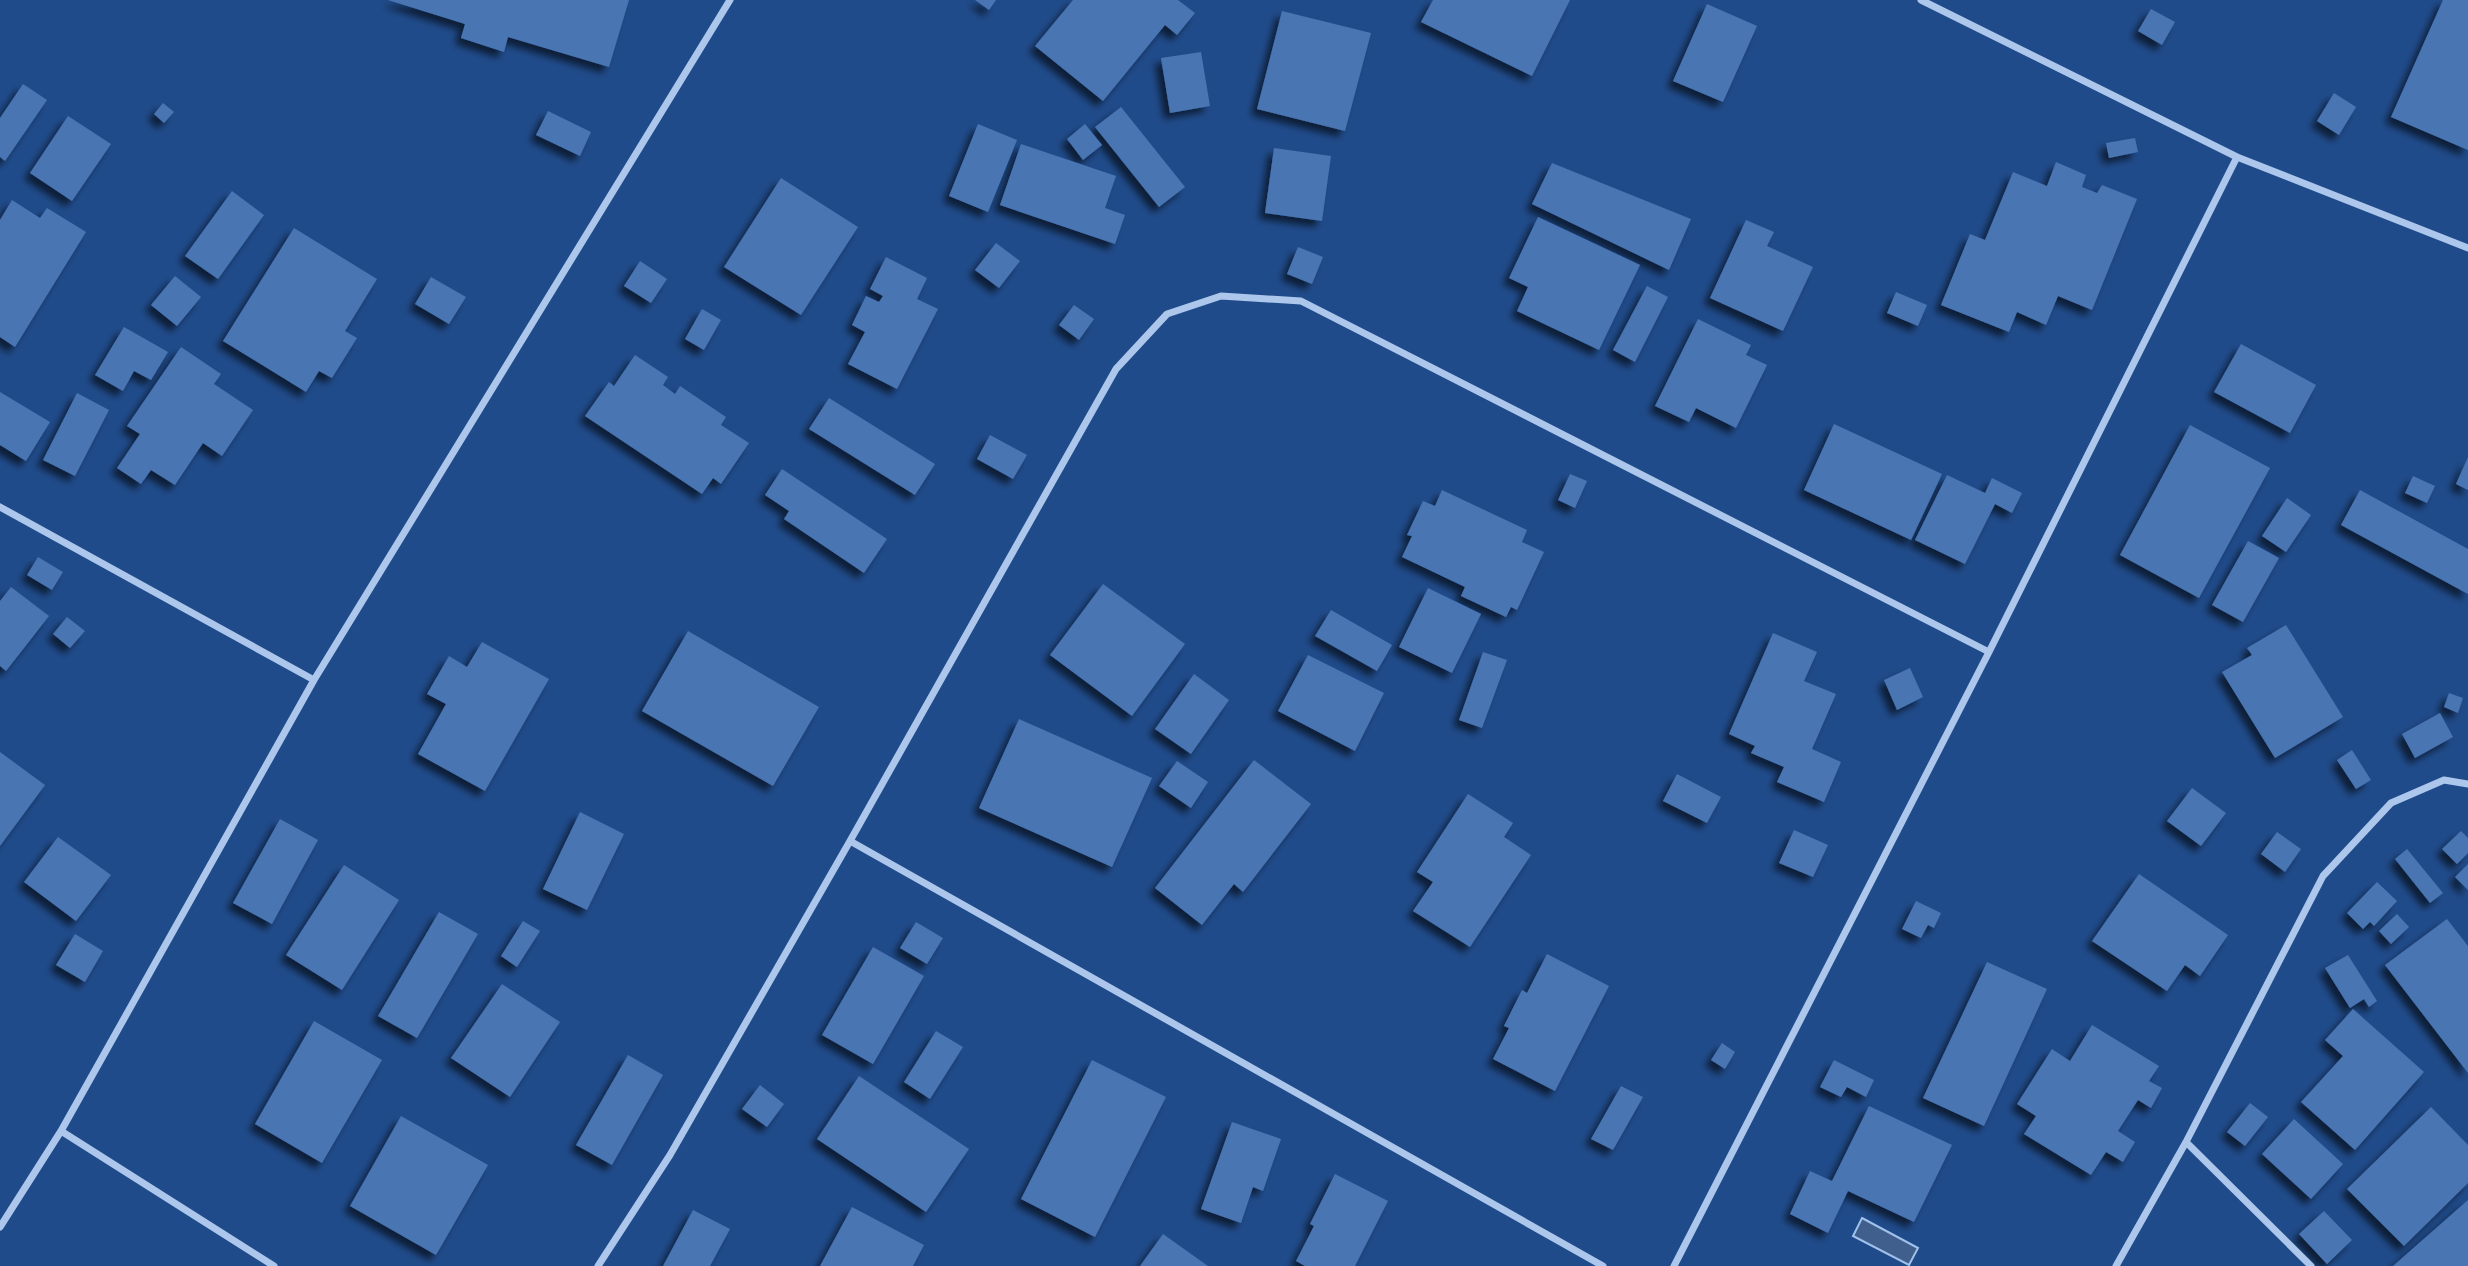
<svg xmlns="http://www.w3.org/2000/svg" width="2468" height="1266" font-family="'Fira Sans Condensed',sans-serif">
	<style>
		.water { fill: #405f8d; stroke: #a0c1ec; stroke-width: 2 }
		.building { fill: #4975b2; filter: url(#shadow) }
		.lines { fill: none; stroke-linecap: round; stroke-linejoin: round }
		.minor { stroke: #acc7eb; stroke-width: 7 }
	</style>
	<defs>
		<filter id="shadow"><feDropShadow dx="-6" dy="6" stdDeviation="3.5" flood-color="#0009"/></filter>
	</defs>
	<rect width="100%" height="100%" fill="#204b8a"/>
	<path class="water" d="M1862,1218L1918,1248L1909,1265L1853,1236Z"/>
	<path class="building" d="M388,0H629L609,67L508,37L504,52L461,38L465,24Z
		M975,0H996L989,10Z
		M1073,0H1178L1195,13L1177,35L1165,25L1103,101L1035,46Z
		M1433,0H1570L1532,76L1421,22Z
		M2443,0H2468V150L2391,117Z
		M1707,4L1757,26L1723,102L1673,81Z
		M2151,9L2175,22L2162,45L2138,31Z
		M1282,11L1371,33L1345,131L1257,109Z
		M1201,52L1210,106L1170,113L1161,58Z
		M23,84L47,100L5,161L0,157V118Z
		M2334,93L2356,107L2339,135L2317,121Z
		M163,103L174,112L164,123L154,114Z
		M1121,107L1185,187L1159,207L1095,127Z
		M548,111L591,132L580,156L536,135Z
		M68,116L111,144L72,201L30,173Z
		M978,124L1017,140L988,212L949,196Z
		M1085,124L1102,145L1083,160L1067,139Z
		M2135,138L2138,152L2109,158L2106,143Z
		M1021,144L1116,176L1105,208L1125,215L1115,244L1000,205Z
		M1274,148L1331,156L1322,221L1265,213Z
		M2056,162L2086,175L2082,187L2097,193L2102,185L2137,199L2092,310L2058,296L2046,325L2017,312L2009,332L1941,305L1970,234L1985,240L2013,172L2047,186Z
		M1552,163L1691,219L1669,270L1532,204Z
		M781,178L858,227L801,315L724,267Z
		M232,191L264,215L218,279L185,256Z
		M12,200L40,218L47,208L86,232L15,347L0,337V220Z
		M1538,217L1640,265L1599,350L1517,311L1528,287L1509,278Z
		M1746,220L1774,232L1767,246L1813,267L1783,331L1710,298Z
		M294,228L377,279L345,331L357,338L332,378L319,371L306,392L223,341Z
		M996,243L1020,261L999,288L975,270Z
		M1298,247L1323,257L1312,284L1287,274Z
		M886,257L927,278L917,299L938,309L897,389L848,364L865,332L852,325L866,296L879,302L883,296L870,289Z
		M640,261L667,279L651,303L624,286Z
		M175,276L201,297L177,326L151,305Z
		M431,277L466,297L449,324L415,304Z
		M1647,286L1668,297L1635,362L1613,350Z
		M1896,292L1927,305L1918,326L1887,313Z
		M1074,305L1094,319L1079,340L1059,325Z
		M702,309L721,320L704,350L685,339Z
		M1698,319L1751,345L1746,355L1767,365L1736,428L1696,408L1689,422L1655,406Z
		M124,327L168,352L151,380L134,371L123,391L95,375Z
		M2241,344L2316,385L2290,433L2214,392Z
		M181,347L221,374L214,384L253,410L222,456L203,443L175,485L151,470L141,484L117,468L140,434L127,426Z
		M635,355L668,377L663,385L675,394L680,386L726,417L721,425L749,443L721,484L713,478L702,494L585,416L609,382L614,386Z
		M0,392L50,422L26,461L0,445Z
		M77,393L109,410L75,476L43,460Z
		M829,398L935,464L915,495L809,429Z
		M1834,424L1942,474L1911,540L1804,490Z
		M2190,425L2270,468L2199,598L2120,555Z
		M990,435L1027,455L1013,479L977,459Z
		M2468,457V490L2456,484Z
		M782,469L887,539L864,573L784,519L789,511L765,495Z
		M1570,474L1587,481L1575,508L1558,500Z
		M1947,475L1985,493L1992,478L2022,493L2012,513L1995,504L1965,564L1915,540Z
		M2413,476L2435,486L2427,503L2405,493Z
		M1442,490L1527,530L1522,542L1544,552L1517,610L1511,607L1506,617L1461,596L1465,587L1402,557L1412,536L1407,535L1423,501L1435,506Z
		M2360,490L2468,549V594L2341,525Z
		M2287,498L2311,515L2286,552L2262,536Z
		M2248,541L2279,558L2243,622L2212,605Z
		M38,557L63,572L52,590L27,575Z
		M1103,584L1185,644L1132,716L1050,655Z
		M11,587L49,616L6,671L0,666V601Z
		M1428,588L1481,614L1452,673L1399,647Z
		M1331,610L1392,645L1377,671L1315,636Z
		M67,617L85,631L70,648L53,634Z
		M2286,625L2343,717L2275,758L2222,672L2252,655L2247,648Z
		M688,631L819,707L773,786L642,711Z
		M1773,633L1817,652L1804,681L1836,694L1812,749L1841,762L1824,802L1777,782L1784,767L1751,753L1755,746L1729,734Z
		M482,642L549,679L485,791L418,754L446,704L427,694L449,656L467,667Z
		M1483,652L1507,660L1482,728L1459,720Z
		M1308,655L1384,693L1355,751L1278,711Z
		M1910,668L1923,697L1897,710L1884,680Z
		M1194,674L1229,700L1191,754L1155,729Z
		M2449,693L2463,698L2458,713L2444,707Z
		M2440,713L2453,737L2415,758L2402,734Z
		M1019,719L1152,778L1112,867L979,808Z
		M2352,750L2371,780L2356,789L2337,760Z
		M0,752L45,785L0,846Z
		M1254,760L1311,804L1243,892L1234,884L1202,925L1155,888Z
		M1177,761L1208,782L1191,808L1159,786Z
		M1677,774L1721,797L1707,823L1663,801Z
		M2192,788L2226,813L2201,846L2167,821Z
		M1468,794L1513,823L1504,837L1531,855L1470,947L1413,911L1433,882L1417,872Z
		M580,812L624,834L587,910L543,889Z
		M280,819L318,840L272,924L233,903Z
		M1794,830L1828,845L1813,877L1779,863Z
		M2461,831L2468,838V853L2457,864L2442,849Z
		M2277,832L2301,849L2285,872L2261,854Z
		M58,837L111,875L76,921L24,882Z
		M2407,849L2443,893L2430,903L2395,859Z
		M2468,864V890L2455,877Z
		M344,865L399,900L342,990L286,955Z
		M2139,874L2228,935L2200,976L2185,965L2167,991L2092,941Z
		M2377,882L2397,901L2374,926L2370,922L2363,929L2347,913Z
		M1916,901L1941,913L1934,928L1928,925L1921,938L1902,929Z
		M439,912L478,934L417,1038L378,1016Z
		M2397,914L2409,927L2391,944L2379,931Z
		M2447,919L2468,946V1073L2385,965Z
		M523,921L540,931L517,967L501,956Z
		M916,922L943,938L927,964L900,948Z
		M75,934L103,951L85,982L56,965Z
		M873,947L924,976L873,1064L822,1035Z
		M1547,954L1609,986L1555,1091L1493,1059L1509,1028L1504,1026L1522,990L1527,993Z
		M2348,955L2377,1001L2369,1007L2364,999L2350,1008L2325,968Z
		M1987,962L2047,989L1984,1126L1923,1098Z
		M502,984L560,1022L510,1097L451,1058Z
		M2353,1009L2424,1072L2355,1150L2301,1102L2343,1056L2325,1040Z
		M314,1021L382,1060L322,1163L255,1124Z
		M2092,1025L2159,1066L2149,1081L2162,1088L2151,1108L2138,1100L2118,1131L2135,1142L2123,1162L2106,1152L2091,1175L2024,1134L2036,1116L2017,1104L2052,1049L2070,1061Z
		M936,1031L963,1047L930,1099L904,1082Z
		M1722,1043L1735,1052L1725,1069L1711,1060Z
		M628,1055L663,1075L612,1165L576,1145Z
		M1092,1060L1166,1097L1095,1237L1021,1199Z
		M1834,1060L1874,1080L1866,1097L1847,1087L1841,1097L1820,1087Z
		M859,1076L969,1149L926,1212L817,1139Z
		M760,1085L784,1104L767,1127L742,1109Z
		M1621,1086L1643,1097L1613,1150L1591,1139Z
		M2250,1103L2268,1117L2245,1146L2227,1132Z
		M1869,1106L1952,1145L1914,1222L1848,1191L1828,1233L1790,1214L1810,1171L1832,1181Z
		M2431,1107L2468,1145V1183L2404,1246L2347,1189Z
		M401,1116L488,1165L436,1255L350,1206Z
		M2294,1119L2343,1164L2311,1199L2262,1154Z
		M1232,1122L1281,1139L1263,1191L1253,1187L1241,1223L1201,1209Z
		M1335,1174L1388,1201L1355,1266H1305L1296,1261L1314,1226L1310,1224Z
		M2468,1200V1266H2393Z
		M852,1207L924,1245L913,1266H820Z
		M693,1210L730,1229L710,1266H663Z
		M2324,1211L2352,1240L2327,1264L2299,1234Z
		M1163,1234L1208,1266H1140Z"/>
	<g class="lines">
		<path class="minor" d="M1921,0L2237,157L2468,248
			M0,507L314,680
			M850,841L1603,1266
			M61,1131L274,1266
			M2186,1142L2311,1266
			M0,1227L61,1131L314,680L730,0
			M598,1266L670,1155L850,841L1116,369L1167,314L1221,296L1301,301L1989,652
			M1674,1266L1989,652L2237,157
			M2116,1266L2186,1142L2323,876L2391,803L2444,780L2468,784"/>
	</g>
</svg>
